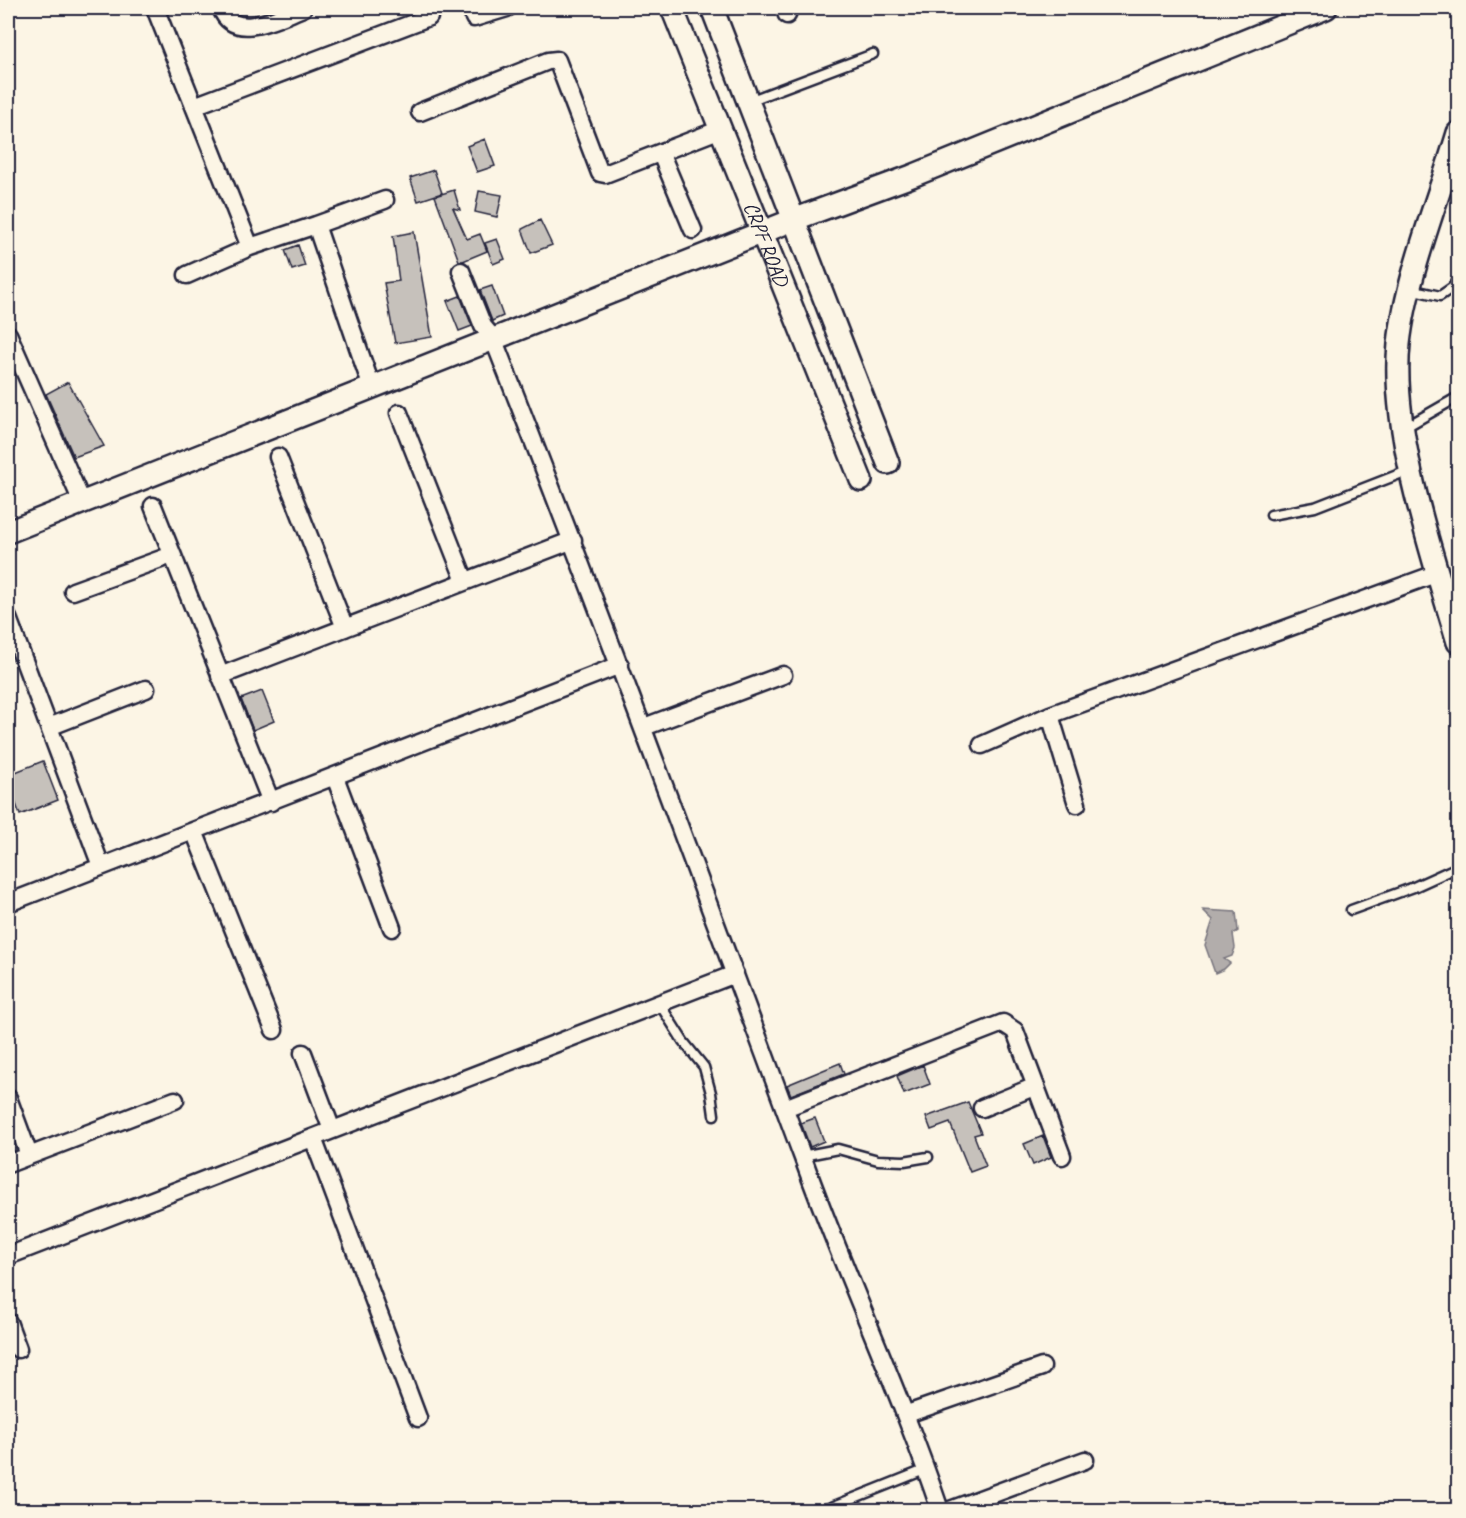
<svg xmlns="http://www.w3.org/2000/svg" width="1466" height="1518" font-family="Caveat,sans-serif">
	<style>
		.water { fill: #b2adab; stroke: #78757e; stroke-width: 1.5 }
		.building { fill: #c6c1bb; stroke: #22223b; stroke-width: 1.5 }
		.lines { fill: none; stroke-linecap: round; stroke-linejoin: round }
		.service-casing { stroke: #22223b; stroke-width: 13 }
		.minor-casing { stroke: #22223b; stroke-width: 21 }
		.tertiary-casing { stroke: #22223b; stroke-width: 26 }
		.service { stroke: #fcf5e5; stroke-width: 8 }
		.minor { stroke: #fcf5e5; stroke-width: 16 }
		.tertiary { stroke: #fcf5e5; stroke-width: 21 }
		.labels { text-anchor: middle; stroke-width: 4.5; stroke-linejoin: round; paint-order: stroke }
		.street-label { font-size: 21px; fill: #22223b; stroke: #fcf5e5 }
	</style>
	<rect width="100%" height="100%" fill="#fcf5e5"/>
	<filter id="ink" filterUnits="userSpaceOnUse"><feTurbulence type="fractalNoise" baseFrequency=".0167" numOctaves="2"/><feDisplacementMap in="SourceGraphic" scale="12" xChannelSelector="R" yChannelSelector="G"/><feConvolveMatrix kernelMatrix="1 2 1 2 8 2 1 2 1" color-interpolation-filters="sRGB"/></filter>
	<g filter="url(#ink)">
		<path class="water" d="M1203,910L1236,912L1238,931L1233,934L1235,948L1232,956L1224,959L1230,963L1224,969L1215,973L1205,945L1213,920Z"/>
		<path class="building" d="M485,139L495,166L477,172L467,146Z
			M434,170L442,193L418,201L410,178Z
			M454,190L460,210L453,208L467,239L480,234L487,251L463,261H459L435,196Z
			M479,191L502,195L497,217L475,212Z
			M540,220L552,245L531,253L522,229Z
			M414,232L432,337L395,343L384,283L399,281L393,236Z
			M497,239L505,259L493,264L485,243Z
			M298,245L305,266L292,270L285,250Z
			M492,286L503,316L492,321L480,290Z
			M460,296L472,326L459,331L447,301Z
			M68,382L104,446L74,457L46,394Z
			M262,691L274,721L253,730L241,699Z
			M43,761L58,800L20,815L8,782V775Z
			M840,1063L844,1074L791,1095L787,1085Z
			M923,1065L930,1084L904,1094L897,1076Z
			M968,1102L981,1133L974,1135L986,1166L970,1172L950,1123L931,1130L926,1117Z
			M815,1118L824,1141L810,1147L801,1123Z
			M1043,1136L1051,1157L1033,1165L1024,1144Z"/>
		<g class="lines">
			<defs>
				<path id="service" d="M749,101L873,54
					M1410,289L1440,296L1453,287L1458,278
					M1404,428L1458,397
					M1271,515L1315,507L1410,470
					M1351,910L1414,887L1458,867
					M659,1003L683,1041L704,1067L711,1093L714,1115
					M802,1156L838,1149L878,1160L904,1161L928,1157
					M824,1510L927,1469"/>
				<path id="minor" d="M155,8L250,247L316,225L372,388
					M221,8C234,43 279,17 303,8
					M784,8L787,15
					M474,18L507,8
					M194,106L429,17
					M420,112L548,61L557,60L600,173L605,174L721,129
					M661,154L693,230
					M316,225L385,200
					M461,271L483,326L493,338C600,610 701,884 803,1158C846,1277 900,1391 940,1510
					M187,275L250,247
					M8,334L82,502
					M399,413L465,581
					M278,457L345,628
					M153,506L271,802
					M73,591L172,555
					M8,618L101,866
					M220,676L573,540
					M1050,715L1077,804
					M49,727L146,689
					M644,727L783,675
					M982,745L1050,715L1438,573
					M335,777L392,928
					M194,831L274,1030
					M8,903L620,665
					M303,1053L332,1130
					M8,1098L29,1155
					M785,1108L1003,1023L1015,1031L1062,1156
					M982,1108L1036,1086
					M313,1138L418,1418
					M8,1164L175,1100
					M8,1256L735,974
					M8,1322L18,1349
					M907,1414L1042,1367
					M950,1510L1085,1460"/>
				<g id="tertiary">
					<path id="s1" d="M672,8L861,480"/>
					<path d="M712,8L888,463"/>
					<path d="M1458,133C1439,197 1406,278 1399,344C1390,432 1433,557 1458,642"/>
					<path d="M8,532L793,220L912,176L1326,8"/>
				</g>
			</defs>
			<use href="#service" class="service-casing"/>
			<use href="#minor" class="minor-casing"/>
			<use href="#tertiary" class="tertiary-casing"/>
			<use href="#service" class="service"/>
			<use href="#minor" class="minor"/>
			<use href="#tertiary" class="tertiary"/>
		</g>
	</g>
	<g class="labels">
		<g class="street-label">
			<text dy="7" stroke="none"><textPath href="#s1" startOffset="254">CRPF ROAD</textPath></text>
		</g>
	</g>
	<rect width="1466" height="1518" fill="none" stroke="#fcf5e5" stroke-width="30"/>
	<rect x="15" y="15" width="1436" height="1488" fill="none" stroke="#22223b" stroke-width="2" filter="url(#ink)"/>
</svg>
